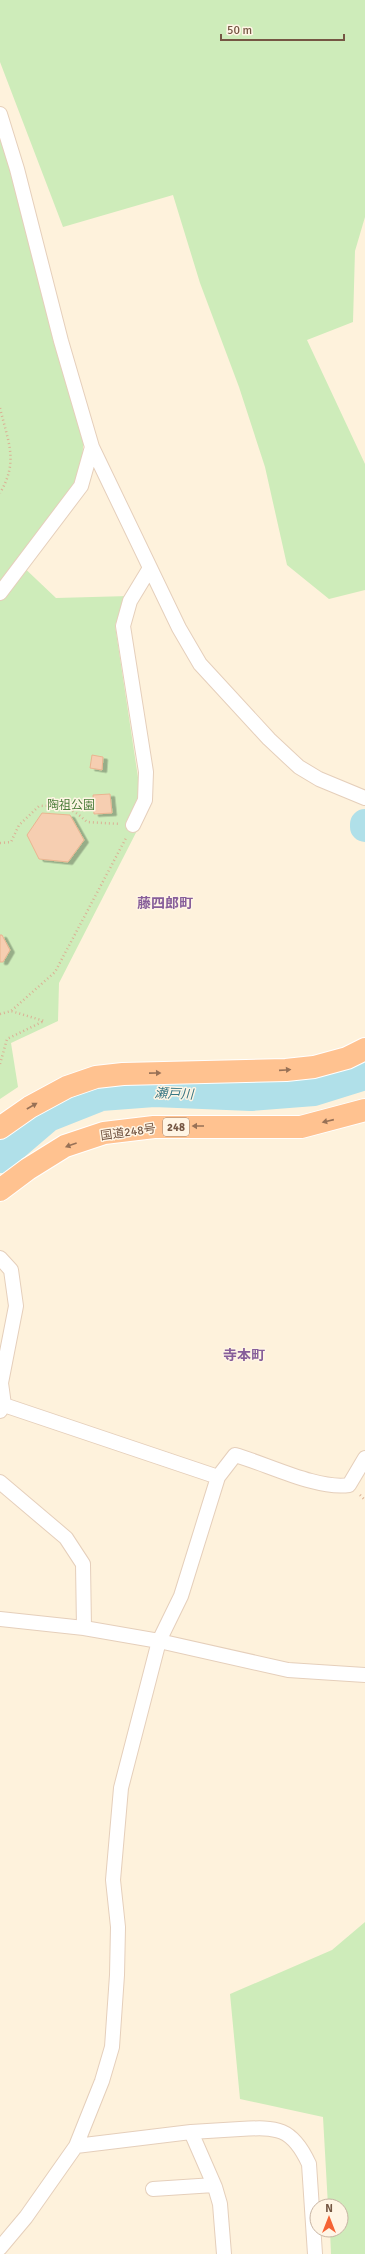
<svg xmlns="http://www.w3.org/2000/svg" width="365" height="2254" font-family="Signika,'Noto Sans JP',sans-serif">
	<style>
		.green { fill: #ceecba }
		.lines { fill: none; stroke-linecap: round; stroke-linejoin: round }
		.river { stroke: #b0e0e9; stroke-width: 30 }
		.building { fill: #f6ceb1; stroke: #eab490; filter: url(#shadow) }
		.minor-casing { stroke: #e5cfbb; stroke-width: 16 }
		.trunk-casing { stroke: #fff; stroke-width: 24 }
		.path { stroke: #dab195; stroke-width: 2.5; stroke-dasharray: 1 3; stroke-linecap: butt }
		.minor { stroke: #fff; stroke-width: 14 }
		.trunk { stroke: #ffc290; stroke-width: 22 }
		.oneway { fill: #987156 }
		.labels { text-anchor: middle; stroke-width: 3; stroke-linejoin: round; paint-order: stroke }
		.shield { fill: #fff5e5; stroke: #9e8674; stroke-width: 1 }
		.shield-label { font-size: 11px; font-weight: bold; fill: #755643 }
		.park-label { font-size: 12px; fill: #4c7d3a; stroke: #fff5e5 }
		.street-label { font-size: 12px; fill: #755643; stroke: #fff5e5 }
		.water-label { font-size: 13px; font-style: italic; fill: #387784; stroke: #fff5e5 }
		.quarter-label { font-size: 14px; font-weight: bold; fill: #875e9a; stroke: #fff5e5 }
	</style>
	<defs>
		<filter id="shadow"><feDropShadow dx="4.5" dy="2.5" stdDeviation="0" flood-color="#0004"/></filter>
	</defs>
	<rect width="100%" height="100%" fill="#fef2dc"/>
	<path class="green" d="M0,0H365V217L355,251L353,322L307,340L365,464V590L329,599L287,565L265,467L239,387L200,283L173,195L63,227L0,62Z
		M0,138L91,433L83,446L82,478L17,561L56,598L129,596L115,625L144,817L59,983L58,1021L11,1043L18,1087L0,1099Z
		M365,1922V2254H331L330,2230H341V2206H328L323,2117L240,2099L230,1994L332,1950Z"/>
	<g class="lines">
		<path class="river" d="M365,824V827
			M0,1158L48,1117L101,1096L154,1092L251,1096L314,1091L365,1075"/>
	</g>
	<path class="building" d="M92,755L103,757L102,770L90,768Z
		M110,794L112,813L94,814L93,795Z
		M42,813L70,815L84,840L68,862L39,859L27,835Z
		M0,935H2L10,950L3,962H0Z"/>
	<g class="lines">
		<defs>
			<path id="minor" d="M0,114L17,169L61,341L92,447L179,628L200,664L269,739L299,767L319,779L365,798
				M0,593L81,486L92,447
				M133,825L145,800L146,772L123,626L130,601L150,568
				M0,1258L11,1270L16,1306L1,1383L4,1405L0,1411
				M4,1405L218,1477
				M0,1482L66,1538L83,1564L84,1628
				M0,1619L84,1628L159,1641L288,1670L365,1675
				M191,2132C207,2131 223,2130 240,2129C277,2127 292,2127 309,2164L315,2254
				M76,2146L191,2132L215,2187L220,2204L224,2254
				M153,2189L214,2185
				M0,2248L26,2217L76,2146L102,2081L112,2047L117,1975L118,1927L113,1880L121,1788L159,1641L181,1596L218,1477L235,1455C267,1464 318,1490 349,1485L365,1458"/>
			<path id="trunk" d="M0,1128L30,1107L67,1087L96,1077L123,1074L286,1070L314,1067L347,1058L365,1049
				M0,1190L28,1169L65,1146L104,1133L154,1127H301L365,1110"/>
		</defs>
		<use href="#minor" class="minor-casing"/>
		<use href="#trunk" class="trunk-casing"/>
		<path class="path" d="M0,408C8,442 19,461 0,493
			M0,843L11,842L19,825L39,806C62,805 70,806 87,822L120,824
			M0,1014L11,1011L55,972L126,838
			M0,1064L7,1039L44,1021L11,1011
			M360,1495L365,1500"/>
		<use href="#minor" class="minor"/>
		<use href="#trunk" class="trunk"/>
	</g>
	<defs><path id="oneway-solid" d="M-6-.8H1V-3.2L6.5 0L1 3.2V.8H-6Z"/></defs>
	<g class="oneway">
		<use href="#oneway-solid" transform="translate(285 1070) rotate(-4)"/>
		<use href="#oneway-solid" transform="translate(155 1073) rotate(-1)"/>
		<use href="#oneway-solid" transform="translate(32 1106) rotate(-30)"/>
		<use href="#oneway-solid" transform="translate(328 1121) rotate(167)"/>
		<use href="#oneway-solid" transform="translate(198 1126) rotate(-180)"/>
		<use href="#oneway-solid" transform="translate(71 1145) rotate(160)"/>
	</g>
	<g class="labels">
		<rect class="shield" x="163" y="1118" width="26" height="18" rx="3"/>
		<g class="shield-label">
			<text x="176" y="1131">248</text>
		</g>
		<g class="park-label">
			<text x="71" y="809">陶祖公園</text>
		</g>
		<g class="street-label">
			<text transform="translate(128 1132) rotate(-8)" y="4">国道248号</text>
		</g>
		<g class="water-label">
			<text transform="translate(174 1093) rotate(2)" y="5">瀬戸川</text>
		</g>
		<g class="quarter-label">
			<text x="165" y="908">藤四郎町</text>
			<text x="244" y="1360">寺本町</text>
		</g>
	</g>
	<g transform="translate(329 2218)"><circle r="19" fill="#fff5e5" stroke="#c8b5a4"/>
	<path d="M0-3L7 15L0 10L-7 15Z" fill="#f56334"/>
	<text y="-6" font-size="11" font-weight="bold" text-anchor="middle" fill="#755643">N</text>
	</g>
	<path d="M221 34v6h123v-6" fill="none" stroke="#755643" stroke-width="2"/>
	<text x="227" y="34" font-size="12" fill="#755643" stroke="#fff5e5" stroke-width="3" paint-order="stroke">50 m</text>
</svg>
